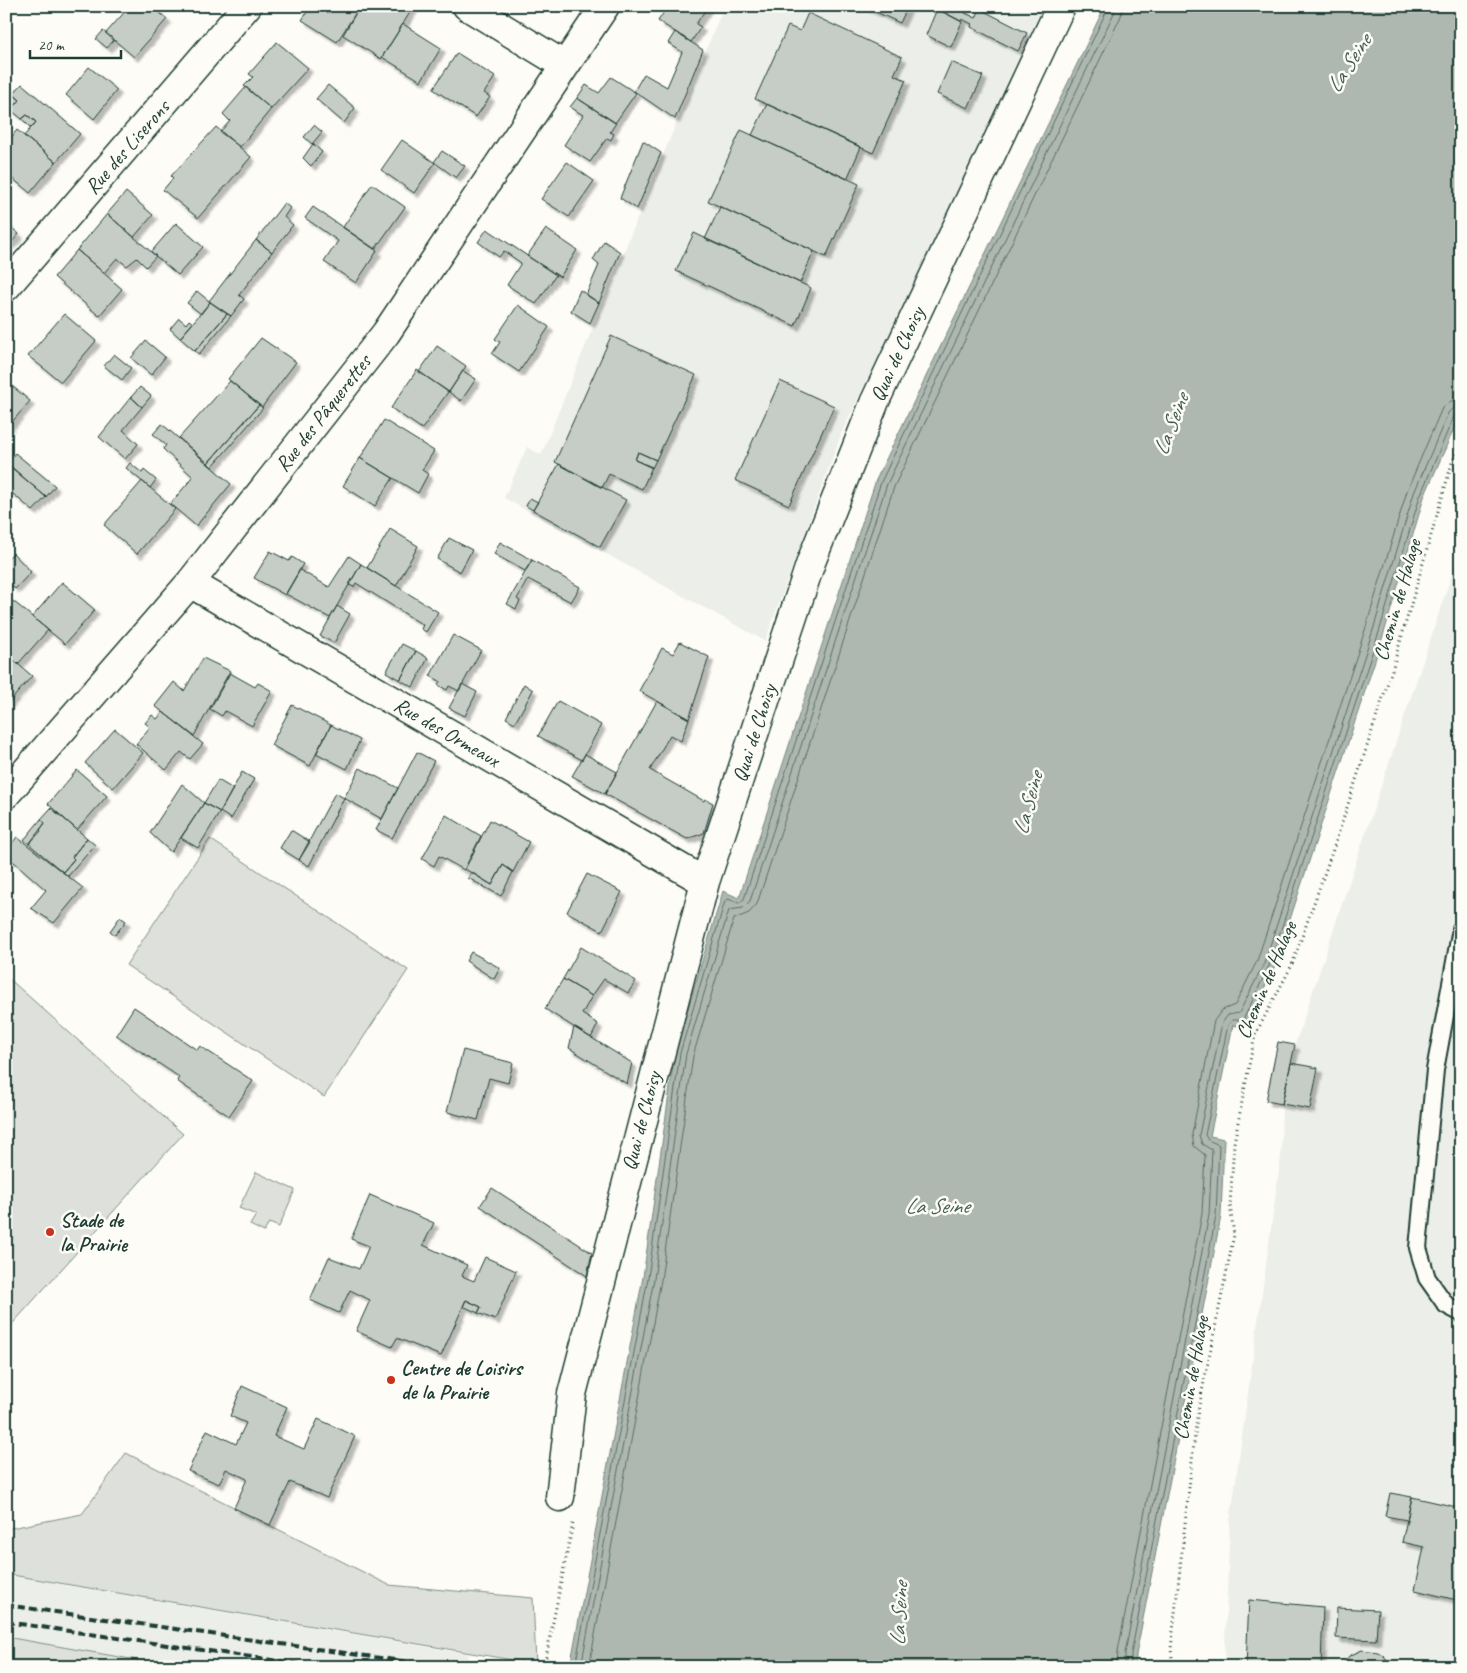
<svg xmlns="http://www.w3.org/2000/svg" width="1467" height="1673" font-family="Caveat,sans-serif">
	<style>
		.built { fill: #eceee9 }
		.green { fill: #dde0db; stroke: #7e8e88 }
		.water { fill: #aeb8b1; stroke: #75877f }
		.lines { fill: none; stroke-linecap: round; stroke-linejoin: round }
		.shore { stroke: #586e66; stroke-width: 1 }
		.building { fill: #c6cdc7; stroke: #1f3d34; filter: url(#shadow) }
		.lane-casing { stroke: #1f3d34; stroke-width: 20 }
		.street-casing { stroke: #1f3d34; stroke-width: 31 }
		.path { stroke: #1f3d34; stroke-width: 3; stroke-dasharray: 1 4; stroke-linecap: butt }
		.lane { stroke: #fdfcf7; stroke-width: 16 }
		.street { stroke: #fdfcf7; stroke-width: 28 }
		.rail { stroke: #1f3d34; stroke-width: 4; stroke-dasharray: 8 4; stroke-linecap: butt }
		.poi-dot { fill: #c8321e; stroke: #fdfcf7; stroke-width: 2 }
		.labels { text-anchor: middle; stroke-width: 5; stroke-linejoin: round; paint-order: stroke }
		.street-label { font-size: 21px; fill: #1f3d34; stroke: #fdfcf7 }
		.poi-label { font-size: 21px; font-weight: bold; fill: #1f3d34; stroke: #fdfcf7; text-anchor: start }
		.water-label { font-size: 22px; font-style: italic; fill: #435c53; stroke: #fdfcf7 }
	</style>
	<defs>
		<filter id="shadow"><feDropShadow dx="4.5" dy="4.5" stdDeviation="1" flood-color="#0004"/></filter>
	</defs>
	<rect width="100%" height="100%" fill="#fdfcf7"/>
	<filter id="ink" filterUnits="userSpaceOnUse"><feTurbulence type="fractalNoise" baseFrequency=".02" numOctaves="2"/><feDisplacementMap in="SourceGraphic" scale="10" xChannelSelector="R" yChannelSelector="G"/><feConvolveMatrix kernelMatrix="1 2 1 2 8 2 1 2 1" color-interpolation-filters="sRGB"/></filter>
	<g filter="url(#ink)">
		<path class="built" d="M724,6H1050L842,432L765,641L504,498L527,447L541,455Z
			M1461,547V1667H1224L1230,1522L1281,1157L1282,1104L1295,1045Z
			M6,1575L469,1654L467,1667H126L6,1652Z"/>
		<path class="green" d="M210,839L408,970L324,1097L126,965Z
			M6,976L183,1134L6,1331Z
			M256,1172L295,1190L279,1227L269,1223L264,1232L250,1225L256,1215L239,1208Z
			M126,1453L389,1585L533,1598L536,1664L6,1574V1529L82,1514Z
			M6,1637L176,1667H6Z"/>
		<path class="water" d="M1105,6H1461V413L1424,497L1384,633L1274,968L1245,1028L1233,1025L1210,1136L1224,1139L1221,1216L1136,1655V1667H570L643,1277L675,1052L723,891L739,898L876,480Z"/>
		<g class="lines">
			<path class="shore" d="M575,1667L648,1278L680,1053L725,901L728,899L739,903L744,899L881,482L1109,6
				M581,1667L654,1279L686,1054L729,910L743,908L750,901L887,484L1114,13L1115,6
				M589,1667L661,1280L693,1056L734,919L749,913L757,904L894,487L1121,16L1123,6
				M1117,1667L1118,1651L1202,1214L1205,1155L1194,1146L1192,1134L1214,1021L1222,1010L1235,1005L1257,961L1366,627L1407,491L1442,408L1451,401L1461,399
				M1125,1667V1653L1209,1215L1212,1150L1202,1144L1199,1135L1222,1023L1228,1015L1239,1013L1264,964L1373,630L1414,493L1448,413L1453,408L1461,406
				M1131,1667V1654L1216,1216L1219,1145L1208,1140L1205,1135L1228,1025L1232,1020H1243L1269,966L1379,632L1420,496L1454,416L1461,413"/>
		</g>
		<path class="building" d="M130,6H152L167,19L134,57L106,33Z
			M311,6H360L337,42L302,20Z
			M360,6H414L381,59L343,35Z
			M668,6H708L696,24L701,27L691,42L658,21Z
			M863,6H908L900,23Z
			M932,6H960L966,10L965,13L976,18L980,9L1027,33L1018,51L971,27L972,24L962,19L961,21Z
			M937,9L962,22L951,47L926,35Z
			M808,13L902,57L894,75L906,80L873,153L755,99L788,26L800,31Z
			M403,24L441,48L421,81L382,57Z
			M103,31L114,40L107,48L96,39Z
			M675,32L703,50L675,119L634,91L644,74L667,87L682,52L668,43Z
			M277,42L308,68L271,109L244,86L253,77L249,74Z
			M457,53L495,77L484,93L490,97L476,117L433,89Z
			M951,62L983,76L968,108L937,94Z
			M89,67L117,90L94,119L66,95Z
			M611,77L636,93L615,123L577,98L586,85L599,93Z
			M22,84L80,134L56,162L24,136L36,122L27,115L22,119L11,110L20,100L13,94Z
			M328,85L355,108L344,123L316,99Z
			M246,87L271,109L240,147L220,132L230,121L223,114Z
			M13,94L20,100L11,110L6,106V102Z
			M577,98L616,123L610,132L614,134L611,140L607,138L590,162L564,145L583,115L570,107Z
			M767,104L861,147L847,179L752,135Z
			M27,115L36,122L31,128L22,119Z
			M314,125L322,132L312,144L304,137Z
			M216,127L251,157L198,218L163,190L173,178L171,176Z
			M17,130L56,162L30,193L6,173V144Z
			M741,130L859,184L826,257L708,201Z
			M402,140L435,163L414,193L381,170Z
			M643,141L661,153L637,209L620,198Z
			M313,144L322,152L311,166L303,158Z
			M442,151L465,166L456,178L434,162Z
			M567,162L594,181L569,217L541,199Z
			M372,184L405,207L375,249L343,227Z
			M126,192L153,215L134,237L107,214Z
			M284,203L290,208L284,217L293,225L272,252L256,240Z
			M313,207L377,251L356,283L324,262L338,241L305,218Z
			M720,207L814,251L800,283L705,239Z
			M107,214L156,256L146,267L137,258L127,266L117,258L104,273L77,250Z
			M6,223L19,234L10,244L6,241Z
			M176,223L203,247L178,275L151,252Z
			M487,229L556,275L536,304L507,285L521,263L504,251L499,257L478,242Z
			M546,229L577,250L560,277L527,256Z
			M694,233L811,288L795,326L676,271Z
			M256,240L272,252L239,295L244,299L231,316L209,301Z
			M604,241L620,252L599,303L586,295L599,265L593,260Z
			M77,250L122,289L99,316L54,277Z
			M580,290L599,303L590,323L571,311Z
			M197,291L210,302L201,314L187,303Z
			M210,302L227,314L195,351L180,338Z
			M518,305L549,327L519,372L492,354L500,342L495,339Z
			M64,314L96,341L61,382L28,356Z
			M227,314L231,316L199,354L195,351Z
			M179,318L186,324L189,320L193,323L180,338L170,329Z
			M611,336L696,375L656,460L638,452L635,460L652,467L642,489L609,474L602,488L555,462Z
			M261,338L296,362L262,407L228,379Z
			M146,341L165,357L151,375L131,358Z
			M437,346L466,366L449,392L419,372Z
			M114,354L131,368L122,380L104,366Z
			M417,370L448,392L422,429L391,408Z
			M463,371L476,379L461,401L449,392Z
			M6,381L30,401L6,429Z
			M230,381L259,405L208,463L179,438Z
			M780,381L834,406L789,505L735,480Z
			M140,387L151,396L142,407L131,397Z
			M131,397L142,407L123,430L138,444L125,459L99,437Z
			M259,405L263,408L212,467L208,463Z
			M384,420L434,451L422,470L428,474L418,493L360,458Z
			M162,424L231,484L196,526L170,504L193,477L163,449L166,445L153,434Z
			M638,452L656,460L652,468L635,460Z
			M15,453L55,486L46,497L7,463Z
			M360,458L393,478L375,506L343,486Z
			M6,463L46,497L33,511L6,488Z
			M130,463L142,473L144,470L156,480L150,488L126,468Z
			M559,464L626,500L600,547L533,510Z
			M142,481L175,509L137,554L104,525Z
			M530,498L538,502L533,510L526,506Z
			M390,529L418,546L396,586L367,568Z
			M449,538L472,550L460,572L437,559Z
			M500,542L532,560L525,571L494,554Z
			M270,551L289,561L292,557L303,564L285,595L254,578Z
			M13,553L31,572L15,589L6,580V560Z
			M349,556L361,564L330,618L286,594L300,570L329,587Z
			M532,560L580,587L571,602L528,579L517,599L520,601L516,609L507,604Z
			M361,564L438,612L426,632L421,629L423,625L356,583L354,587L349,585Z
			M62,582L95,610L65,644L32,617Z
			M13,601L48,630L18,664L6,654V609Z
			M337,606L350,614L334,643L320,636Z
			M453,635L481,650L459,691L449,686L447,690L438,685L440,681L430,676Z
			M680,642L709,657L689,719L639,691L662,648L673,654Z
			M402,644L416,651L400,680L386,672Z
			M416,651L428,658L413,687L400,680Z
			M6,654L32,676L6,706Z
			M203,658L230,671L194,736L155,706L174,682L184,691Z
			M230,673L255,687L258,683L272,691L252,726L225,711L222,716L210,709Z
			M462,684L477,692L465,716L449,708Z
			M524,684L533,690L515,723L506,718Z
			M558,701L601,725L582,760L538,736Z
			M657,701L689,719L681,741L670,735L650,770L704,801L705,799L713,803L704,833L687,839L605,794Z
			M292,705L331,725L310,766L271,745Z
			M163,712L203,744L190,759L181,752L166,770L136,744L150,727L145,723L152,715L157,719Z
			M331,725L360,740L347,769L316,753Z
			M115,729L143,753L113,788L85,763Z
			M417,752L434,761L392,838L376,830Z
			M585,754L617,772L605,794L572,776Z
			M360,768L398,788L382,819L344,798Z
			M77,770L107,796L77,830L48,804Z
			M242,772L254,779L231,819L220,812Z
			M218,780L233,789L220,812L204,803Z
			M182,784L204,803L171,852L150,833Z
			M335,793L344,798L309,866L299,860Z
			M204,803L220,812L198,848L181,838Z
			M51,808L87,838L72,857L74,859L63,872L29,844L41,831L40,830L45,823L41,819Z
			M446,815L481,836L464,870L439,856L434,866L422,859Z
			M41,819L45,823L29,844L24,840Z
			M490,820L529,842L513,872L503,865L492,885L465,869Z
			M291,830L310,842L299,860L280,848Z
			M17,837L83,888L54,923L31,908L46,890L6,855V851Z
			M87,838L95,845L68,876L63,872L74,859L72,857Z
			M503,865L513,872L501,896L468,878L471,872L492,885Z
			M587,874L622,892L602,931L567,912Z
			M120,917L126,921L115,935L110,931Z
			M581,947L636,981L628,993L604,979L592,996L563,979Z
			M471,952L500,968L494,979L466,961Z
			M563,979L592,996L582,1014L598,1024L591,1038L545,1009Z
			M134,1007L197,1050L200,1046L253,1081L229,1116L177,1081L179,1077L116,1035Z
			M574,1027L632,1063L627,1084L569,1048Z
			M1278,1042L1295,1045L1282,1104L1266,1101Z
			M463,1050L513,1063L508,1083L489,1078L478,1120L447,1112Z
			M1291,1063L1318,1068L1310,1109L1282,1104Z
			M492,1188L592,1253L587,1276L480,1206Z
			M370,1195L434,1223L423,1245L467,1265L462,1276L474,1281L485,1257L516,1271L495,1320L478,1313L481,1307L466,1300L441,1356L397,1338L392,1347L356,1331L370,1300L350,1290L339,1313L310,1300L329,1257L359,1269L369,1246L351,1239Z
			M466,1300L481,1307L478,1313L463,1306Z
			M242,1386L287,1407L274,1436L304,1449L318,1419L355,1436L327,1498L290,1482L270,1525L234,1508L247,1479L226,1469L219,1484L188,1471L207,1430L236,1444L246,1423L230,1416Z
			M1390,1493L1412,1497L1407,1520L1385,1516Z
			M1412,1497L1461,1508V1601L1415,1590L1424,1547L1402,1542Z
			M1249,1600L1323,1607L1321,1667H1246Z
			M1337,1608L1378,1610L1376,1640L1336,1638Z
			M1362,1650L1378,1652L1384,1656L1392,1667H1341L1349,1656Z"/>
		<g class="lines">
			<defs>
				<path id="lane" d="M1461,929L1435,1070L1418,1248L1427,1278L1446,1305L1461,1313"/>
				<path id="street" d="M467,6L564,65
					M6,287L247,6
					M190,583L705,882
					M6,794L190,583L386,333L605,6
					M560,1497L572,1394L705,882L811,562L875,401L1061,6"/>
			</defs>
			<use href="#lane" class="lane-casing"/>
			<use href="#street" class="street-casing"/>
			<path class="path" d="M544,1667L573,1523
				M1173,1667L1171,1649L1197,1416L1234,1235L1230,1205L1234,1143L1255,1035L1292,965L1335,844L1392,670L1452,463L1461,442"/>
			<use href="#lane" class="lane"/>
			<use href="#street" class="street"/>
			<path class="rail" d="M6,1605L444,1667
				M6,1622L321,1667"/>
		</g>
	</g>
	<g class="poi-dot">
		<circle cx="50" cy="1232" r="5"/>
		<circle cx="391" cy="1380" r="5"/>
	</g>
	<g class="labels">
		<g class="street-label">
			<text transform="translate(127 147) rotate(-49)" y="7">Rue des Liserons</text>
			<text transform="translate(897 354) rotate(-65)" y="7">Quai de Choisy</text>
			<text transform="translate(323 413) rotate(-52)" y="7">Rue des Pâquerettes</text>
			<text transform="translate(1397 600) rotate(-74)" y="7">Chemin de Halage</text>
			<text transform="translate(447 732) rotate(30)" y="7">Rue des Ormeaux</text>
			<text transform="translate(754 733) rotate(-72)" y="7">Quai de Choisy</text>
			<text transform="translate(1266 980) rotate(-67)" y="7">Chemin de Halage</text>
			<text transform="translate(641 1121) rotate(-75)" y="7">Quai de Choisy</text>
			<text transform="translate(1191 1378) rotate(-80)" y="7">Chemin de Halage</text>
		</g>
		<g class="poi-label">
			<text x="60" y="1227">Stade de<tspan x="60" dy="24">la Prairie</tspan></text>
			<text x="401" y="1375">Centre de Loisirs<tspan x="401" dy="24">de la Prairie</tspan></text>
		</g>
		<g class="water-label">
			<text transform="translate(1348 63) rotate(-57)" y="8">La Seine</text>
			<text transform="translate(1170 424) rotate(-69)" y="8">La Seine</text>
			<text transform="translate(1027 803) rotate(-75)" y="8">La Seine</text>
			<text x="937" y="1213">La Seine</text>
			<text transform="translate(898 1614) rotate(-87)" y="8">La Seine</text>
		</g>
	</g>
	<rect width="1467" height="1673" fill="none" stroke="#fdfcf7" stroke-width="25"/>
	<rect x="12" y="12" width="1442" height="1648" fill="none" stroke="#1f3d34" stroke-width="2" filter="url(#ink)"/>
	<path d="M30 50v8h91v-8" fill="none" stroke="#1f3d34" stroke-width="2.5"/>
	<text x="38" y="50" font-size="15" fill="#1f3d34" stroke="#fdfcf7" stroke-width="4" paint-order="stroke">20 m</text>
</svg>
